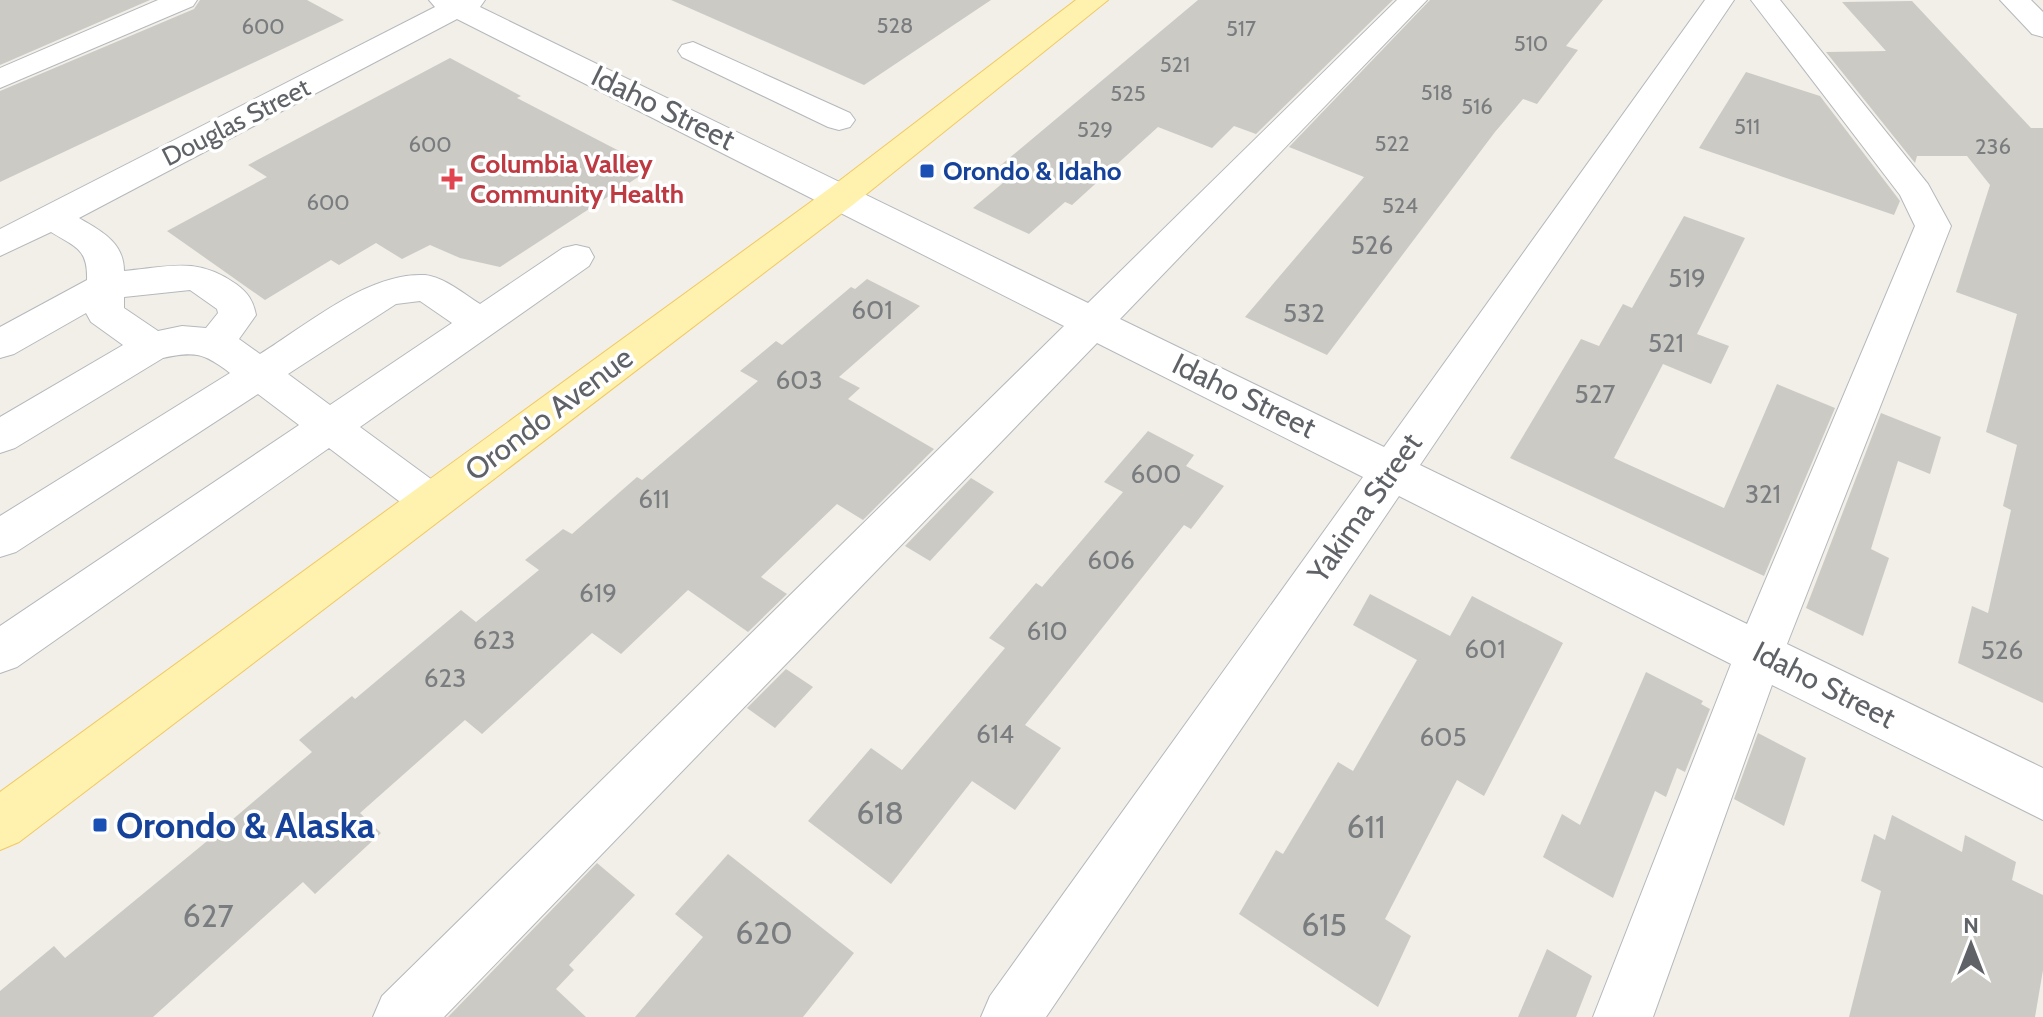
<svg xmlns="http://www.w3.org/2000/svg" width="2043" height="1017" font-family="Cabin,sans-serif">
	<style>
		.building { fill: #cccac5 }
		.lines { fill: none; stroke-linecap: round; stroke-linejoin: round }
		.minor-casing { stroke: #b5b8bc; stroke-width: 2 }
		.major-casing { stroke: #f2c960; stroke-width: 2 }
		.minor { fill: #fff; fill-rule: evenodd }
		.major { fill: #fff2af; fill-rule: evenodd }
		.transit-dot { fill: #1a4fb4; stroke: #fff; stroke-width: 3 }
		.health-dot { fill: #e0444e; stroke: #fff; stroke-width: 3 }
		.labels { text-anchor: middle; stroke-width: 7; stroke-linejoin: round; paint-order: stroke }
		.far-number-label { font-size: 22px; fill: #7a7d7f }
		.far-street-label { font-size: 26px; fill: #5f6368; stroke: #fff }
		.far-health-label { font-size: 26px; font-weight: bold; fill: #be3a42; stroke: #fff; text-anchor: start }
		.far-transit-label { font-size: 26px; font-weight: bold; fill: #164399; stroke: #fff; text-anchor: start }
		.number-label { font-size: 26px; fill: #7a7d7f }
		.street-label { font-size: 30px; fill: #5f6368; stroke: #fff }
		.near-number-label { font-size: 32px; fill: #7a7d7f }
		.near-transit-label { font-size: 36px; font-weight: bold; fill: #164399; stroke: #fff; text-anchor: start }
	</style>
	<rect width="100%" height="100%" fill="#f1efe8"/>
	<path class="building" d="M0,0H150L0,65Z
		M200,0H307L344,20L0,182V91L194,9Z
		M671,0H991L864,85Z
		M1198,0H1393L1256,134L1234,126L1212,148L1158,127L1072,205L1065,202L1029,234L973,208L1010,177L995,170Z
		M1430,0H1603L1566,46L1578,50L1537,104L1523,99L1495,132L1327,355L1245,317L1364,177L1289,147Z
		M1912,1L2031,128H2043V703L1958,663L1972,606L1988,613L2011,510L2003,506L2017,445L1986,432L2017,314L1956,292L1990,185L1967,156H1917L1915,163L1826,52L1886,51L1842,2Z
		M450,58L521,96L517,98L652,168L500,267L460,258L430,245L402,259L376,243L339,265L331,260L265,300L167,231L267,177L248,165Z
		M1746,72L1820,96L1897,197L1900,201L1894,215L1699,148Z
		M1684,216L1745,238L1697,334L1729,346L1711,384L1663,364L1614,458L1724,508L1777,384L1835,408L1764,576L1510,458L1581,339L1599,346L1623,304L1632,308Z
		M867,279L920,306L839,377L860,388L848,399L934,449L863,520L837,504L761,577L787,594L748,632L688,590L621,654L592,633L482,734L465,720L360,813L381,833L315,894L303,882L153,1017H0V991L54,946L65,958L212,837L312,752L299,740L352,696L355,699L461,610L476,622L539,570L525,560L563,529L572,534L637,477L642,480L758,381L740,371L776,341L782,345L851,287L855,289Z
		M1881,413L1941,437L1930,474L1898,461L1871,549L1889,558L1863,636L1806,608Z
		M1148,431L1194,455L1186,466L1224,486L1191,529L1184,525L1025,725L1061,748L1015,810L972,781L891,884L808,821L871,748L902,770L1005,648L989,638L1036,583L1042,587L1123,492L1104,482Z
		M971,478L994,492L930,561L905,546Z
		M1370,594L1450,636L1472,596L1563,643L1484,796L1457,780L1385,919L1411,936L1378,1007L1239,914L1276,850L1283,854L1338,762L1353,771L1417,660L1353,625Z
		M786,669L813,687L775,728L747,708Z
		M1646,672L1703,701L1701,704L1710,709L1685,772L1677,768L1666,797L1655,791L1613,898L1543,857L1562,814L1580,825Z
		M1758,733L1806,758L1784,826L1734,799Z
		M1892,815L1962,852L1965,835L2016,862L2012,880L2043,895V970L2035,1017H1849L1881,891L1861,881L1874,834L1885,840Z
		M728,854L854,953L803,1017H635L703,937L675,914Z
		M597,863L635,895L569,965L574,970L556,989L586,1017H448Z
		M1547,949L1592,976L1576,1017H1518Z"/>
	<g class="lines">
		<defs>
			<path id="minor" d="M158,0H197L193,6L0,88V68Z
				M429,0H485L480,7L1088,303L1397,0H1427L1120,319L1384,447L1705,0H1734L1420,465L1747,624L1915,226L1900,195L1751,0H1780L1928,184L1951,226L1787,644L2043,768V820L1772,685L1653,1017H1593L1731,664L1399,496L1046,1017H981L990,996L1363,477L1097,343L444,1017H373L382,996L1064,326L457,19L79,218C101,231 124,242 124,271C169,267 196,256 236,284C248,293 253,300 256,315L239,339L260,354C307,325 368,272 425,275C444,277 464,294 480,304L563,248L576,245L589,248L594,257L589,266L360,427L446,490L453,502L446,514L431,519L416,514L329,448L17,667L0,673V626L299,425L258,394L16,552L0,557V516L230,373C204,353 195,351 163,358L15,448L0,453V417L123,345L91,322L86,313L14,354L0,358V327L87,280C88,248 75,247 51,232L0,256V229L435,7ZM190,290L217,309L218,313L206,328L182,326L158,331L124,308V297ZM420,301L452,323L330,405L288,374L396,304Z
				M2000,0H2031L2043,12V37L2032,34Z
				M693,42L850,113L855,120L850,127L839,130L828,127L682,57L678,51L682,45Z"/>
			<path id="major" d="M1076,0H1108L854,204L19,842L0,850V792L830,188Z"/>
		</defs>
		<use href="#minor" class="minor-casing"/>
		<use href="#major" class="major-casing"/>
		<use href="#minor" class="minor"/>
		<use href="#major" class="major"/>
	</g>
	<g class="transit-dot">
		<rect x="919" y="163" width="16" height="16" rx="4"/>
		<rect x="92" y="817" width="16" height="16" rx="4"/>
	</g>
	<path class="health-dot" d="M448 167h8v8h8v8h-8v8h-8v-8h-8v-8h8z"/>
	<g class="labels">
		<g class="far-number-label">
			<text x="895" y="33">528</text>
			<text x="263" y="34">600</text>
			<text x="1241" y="36">517</text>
			<text x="1531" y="51">510</text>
			<text x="1175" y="72">521</text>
			<text x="1437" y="100">518</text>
			<text x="1128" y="101">525</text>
			<text x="1477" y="114">516</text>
			<text x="1747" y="134">511</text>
			<text x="1095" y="137">529</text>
			<text x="1392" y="151">522</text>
			<text x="430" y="152">600</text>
			<text x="1993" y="154">236</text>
			<text x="328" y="210">600</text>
			<text x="1400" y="213">524</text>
		</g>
		<g class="far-street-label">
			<text transform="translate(236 122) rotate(-27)" y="9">Douglas Street</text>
		</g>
		<g class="far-health-label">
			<text x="470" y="173">Columbia Valley<tspan x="470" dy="30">Community Health</tspan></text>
		</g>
		<g class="far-transit-label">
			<text x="943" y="180">Orondo &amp; Idaho</text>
		</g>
		<g class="number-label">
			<text x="1372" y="254">526</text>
			<text x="1687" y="287">519</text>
			<text x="872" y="319">601</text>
			<text x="1304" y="322">532</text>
			<text x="1666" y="352">521</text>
			<text x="799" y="389">603</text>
			<text x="1595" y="403">527</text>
			<text x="1156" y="483">600</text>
			<text x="1763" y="503">321</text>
			<text x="654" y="508">611</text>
			<text x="1111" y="569">606</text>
			<text x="598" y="602">619</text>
			<text x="1047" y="640">610</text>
			<text x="494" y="649">623</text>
			<text x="1485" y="658">601</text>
			<text x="2002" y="659">526</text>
			<text x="445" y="687">623</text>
			<text x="995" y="743">614</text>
			<text x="1443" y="746">605</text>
		</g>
		<g class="street-label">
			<text transform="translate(663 108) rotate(26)" y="10">Idaho Street</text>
			<text transform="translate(1244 396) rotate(26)" y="10">Idaho Street</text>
			<text transform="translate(549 414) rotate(-37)" y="10">Orondo Avenue</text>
			<text transform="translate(1365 508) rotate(-55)" y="10">Yakima Street</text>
			<text transform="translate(1824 685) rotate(27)" y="10">Idaho Street</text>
		</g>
		<g class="near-number-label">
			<text x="880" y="824">618</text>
			<text x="1366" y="838">611</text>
			<text x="208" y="927">627</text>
			<text x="1324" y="936">615</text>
			<text x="764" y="944">620</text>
		</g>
		<g class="near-transit-label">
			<text x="116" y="838">Orondo &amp; Alaska</text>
		</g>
	</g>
	<g transform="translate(1971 945)" stroke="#ffffff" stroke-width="6" paint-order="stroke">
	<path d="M0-6L14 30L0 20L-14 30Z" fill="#5f6368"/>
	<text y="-12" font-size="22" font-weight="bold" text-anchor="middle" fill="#5f6368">N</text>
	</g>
</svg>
